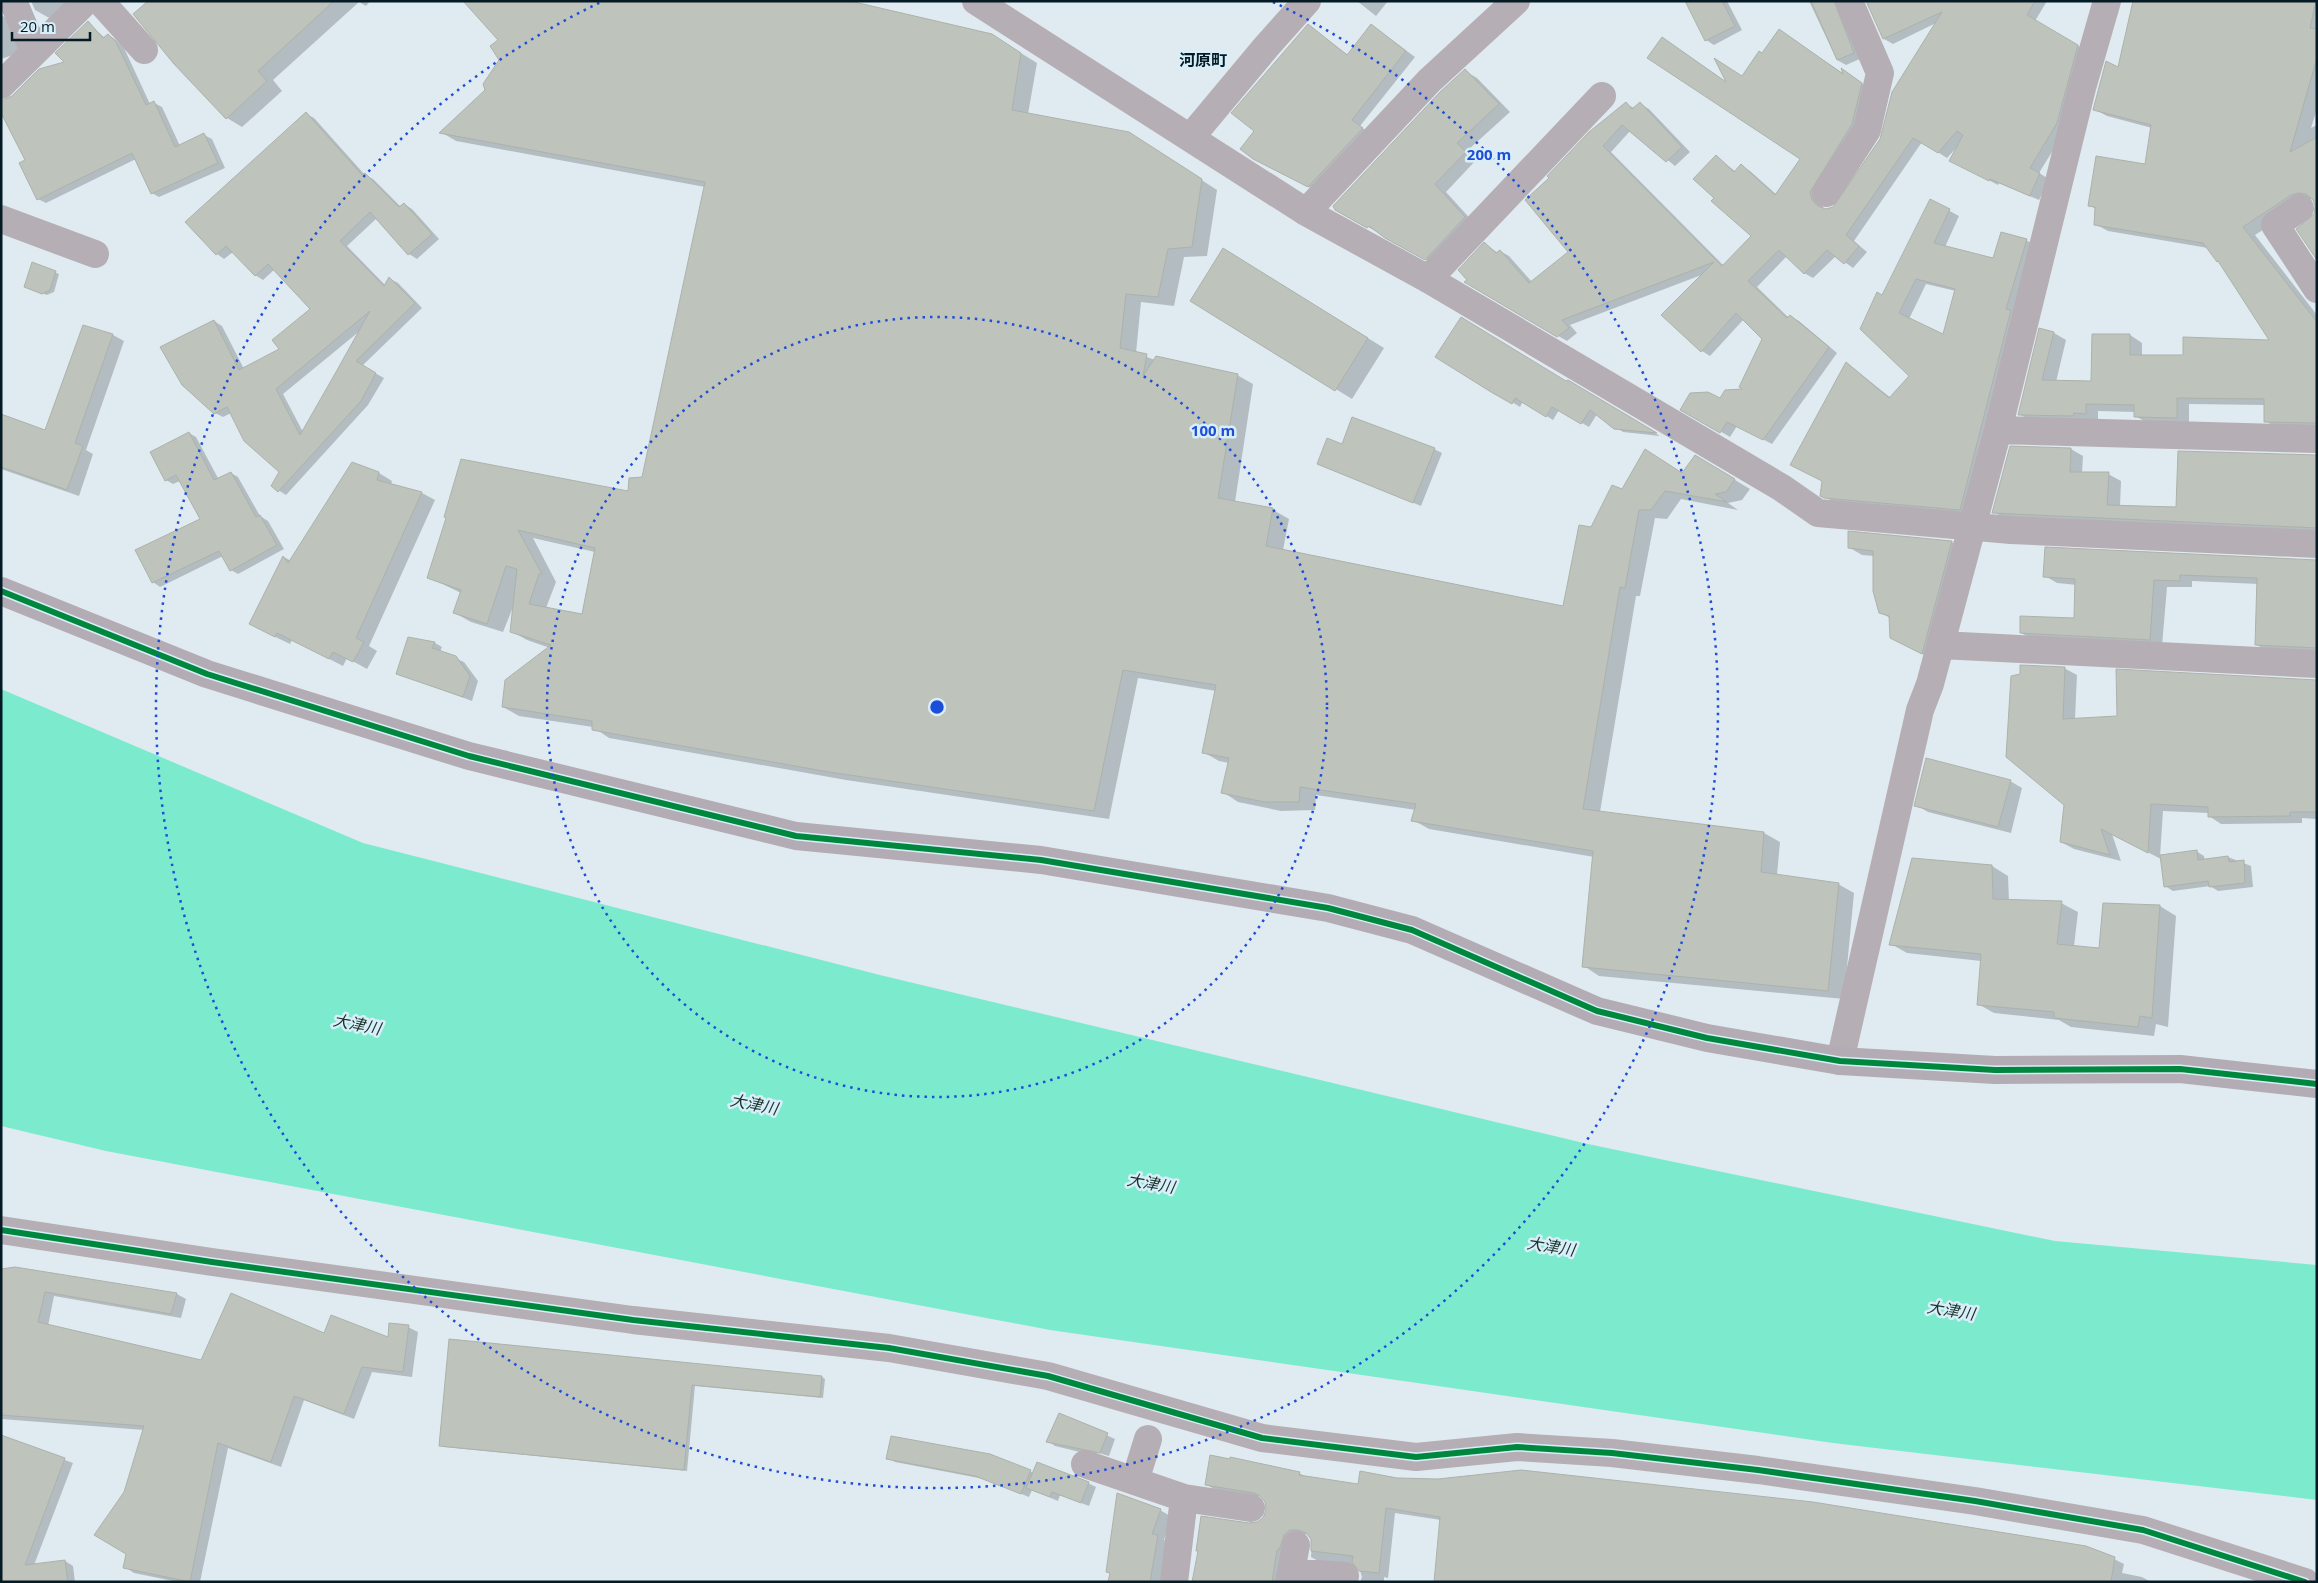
<svg xmlns="http://www.w3.org/2000/svg" width="2318" height="1583" font-family="'Open Sans','Noto Sans JP',sans-serif">
	<style>
		.water { fill: #7cebcd }
		.shadow { fill: #0003; fill-rule: evenodd }
		.building { fill: #bec3bc; stroke: #acb2ab; fill-rule: evenodd }
		.lines { fill: none; stroke-linecap: round; stroke-linejoin: round }
		.street { stroke: #b6aeb5; stroke-width: 28 }
		.secondary { stroke: #b4acb5; stroke-width: 28 }
		.cycleway-casing { stroke: #d8eef9; stroke-width: 9 }
		.cycleway { stroke: #00873e; stroke-width: 6 }
		.ring { fill: none; stroke: #1d4ed8; stroke-width: 2.5; stroke-dasharray: 2.5 5 }
		.labels { text-anchor: middle; stroke-width: 5; stroke-linejoin: round; paint-order: stroke }
		.neighbourhood-label { font-size: 16px; font-weight: bold; fill: #041a24; stroke: #d8eef9 }
		.water-label { font-size: 16px; font-style: italic; fill: #1b342b; stroke: #d8eef9 }
		.centre { fill: #1d4ed8; stroke: #d8eef9; stroke-width: 2.5 }
		.ring-label { font-size: 15px; text-anchor: middle; font-weight: bold; fill: #1d4ed8; stroke: #d8eef9; stroke-width: 5; stroke-linejoin: round; paint-order: stroke }
	</style>
	<rect width="100%" height="100%" fill="#e0ebf1"/>
	<path class="water" d="M1,689L363,843L880,975L1588,1144L2055,1241L2317,1265V1500L1833,1443L1050,1330L106,1151L1,1126Z"/>
	<path class="shadow" d="M31,1H83L51,19L35,10Z
		M150,1H370L366,6L359,2L273,80L282,91L242,127L227,118Z
		M1357,1H1388L1376,16Z
		M1686,1H1727L1742,30L1714,45L1706,40Z
		M1809,1H1844L1862,58L1846,65L1837,60Z
		M1867,1H2047L2035,21L2087,51L2066,129L2039,173L2049,179L2039,200L1999,183L1998,185L1960,165L1957,147L1947,158L1922,142L1854,241L1867,252L1853,268L1836,256L1813,278L1804,273L1787,256L1757,287L1789,318L1790,316L1799,321L1837,353L1772,444L1737,426L1730,437L1682,409L1745,390L1764,339L1744,319L1710,356L1702,351L1704,274L1570,325L1577,333L1567,341L1466,282L1485,244L1498,253L1500,251L1509,256L1532,282L1570,252L1526,200L1626,104L1634,108L1640,104L1649,109L1690,152L1675,166L1631,130L1611,152L1724,266L1753,236L1715,198L1716,156L1736,172L1741,166L1750,171L1777,195L1802,159L1671,44L1729,84L1743,78L1780,31L1844,74H1848L1870,89L1861,129L1819,197L1824,210L1833,208L1881,139L1936,23L1893,44L1884,39Z
		M2134,1H2317V109L2311,128L2317,125V207L2314,199H2311L2255,235L2317,315V431L2278,428L2265,421V405L2189,404V424L2148,423L2135,416V412L2098,411V420L2032,421L2019,414L2040,329L2054,333L2066,340L2056,382L2092,383L2130,335L2142,343V356L2184,357L2271,342L2221,263L2208,248L2108,231L2095,224L2096,209L2089,205L2147,165L2152,128L2107,116L2094,109L2119,69Z
		M1,15L16,24L19,53L1,59Z
		M88,23L105,38L109,35L116,40L124,48L150,104L154,103L162,107L180,146L204,135L212,139L225,168L159,197L152,193L136,159L46,203L38,199L26,161L13,97L66,63Z
		M1308,25L1348,55L1371,25L1415,57L1360,126L1372,135L1318,192L1264,164L1255,130Z
		M500,40L1008,45L1037,63L1028,114L1145,143L1217,190L1207,256L1184,257L1174,306L1141,302L1136,353L1155,360L1237,375L1253,384L1235,502L1273,510L1289,519L1283,550L1564,608L1592,529L1622,490L1645,450L1683,474L1695,456L1750,489L1742,500L1728,503L1738,510L1681,499L1667,519L1655,518L1640,596H1636L1600,812L1764,833L1780,842L1777,875L1838,884L1854,893L1844,999L1599,976L1584,966L1594,857L1429,829L1413,820L1416,810L1316,795L1315,810L1281,811L1238,802L1223,792L1229,763L1219,761L1203,752L1216,691L1138,678L1109,819L846,780L609,738L593,727L519,716L503,707L550,648L527,640L511,631L515,602L503,632L471,622L455,613L461,593L428,577L447,518L629,492L643,478L705,187L456,141L441,132L486,91L500,60ZM533,538L595,552L583,616L546,608L556,582Z
		M1465,71L1477,78L1510,112L1468,150L1477,159L1446,192L1476,225L1438,266L1336,209Z
		M306,114L314,118L365,175L373,179L401,207L404,204L412,209L439,239L417,259L409,254L377,218L347,246L386,286L390,279L398,283L422,308L362,366L384,378L368,405L286,495L278,490L280,472L231,413L223,417L215,413L214,321L222,326L244,369L280,349L312,309L275,269L263,280L255,275L233,252L224,259L217,254ZM361,330L303,432L283,394Z
		M1931,201L1959,216L1945,247L1994,259L2026,240L2036,246L1971,515L1835,503L1822,495L1847,363L1891,398L1911,376L1882,296ZM1926,284L1956,291L1943,335L1909,319Z
		M1240,259L1384,348L1352,399L1192,301Z
		M33,263L59,274L54,292L47,295L29,288Z
		M113,335L124,341L86,450L93,454L79,496L1,469V416L46,431Z
		M1437,356L1567,383L1568,381L1660,436L1623,432L1597,414L1589,427L1559,410L1553,420L1523,401L1520,407Z
		M189,433L196,437L219,480L231,473L238,477L260,516L268,521L284,549L238,574L231,570L223,556L160,587L153,582L201,520L180,481L173,484L166,480Z
		M1343,445L1434,449L1442,453L1421,506L1318,464Z
		M2071,449L2083,456L2082,473L2108,474L2121,481L2120,507L2177,508L2317,456V534L2006,519L1994,512Z
		M379,473L392,481L391,485L422,493L435,500L369,646L377,651L367,669L347,658L343,666L292,640L290,644L265,632L284,557L291,561Z
		M1849,533L1952,542L1964,549L1934,660L1904,645L1890,618L1880,612L1874,556L1862,555L1850,548Z
		M2317,561V654L2269,652L2257,645L2258,584L2192,581V587H2167L2162,646L2034,640L2021,633L2076,619L2077,585L2057,583L2045,576Z
		M408,639L435,643L442,647L440,652L464,662L478,681L472,701L397,673Z
		M2064,668L2077,675L2075,719L2118,717L2317,681V819L2302,818V823L2221,824L2209,816V813L2163,811L2160,857L2196,851L2204,856L2205,861L2228,857L2251,866L2253,887L2218,891L2210,886L2173,891L2165,886L2161,859L2112,834L2121,861L2074,849L2061,842L2065,804L2008,756Z
		M2010,781L2022,788L2011,833L1928,812L1916,805Z
		M1992,866L2008,876L2009,901L2061,903L2078,912L2074,946L2100,949L2160,906L2176,916L2168,1027L2156,1024L2154,1036L2071,1027L2059,1020L1994,1013L1978,1004L1981,961L1907,953L1891,944Z
		M1,1270L177,1294L186,1299L181,1318L54,1296L48,1326L202,1361L324,1335L389,1338L408,1327L418,1332L412,1377L372,1372L354,1419L304,1400L281,1467L228,1448L200,1582H178L134,1573L125,1567L127,1554L125,1492L144,1430L1,1419Z
		M450,1341L822,1377L825,1379L823,1398L695,1386L687,1471L444,1447L440,1445Z
		M1059,1414L1115,1439L1109,1456L1099,1453L1088,1454L1055,1446L1048,1441Z
		M1,1437L73,1463L34,1565L65,1561L73,1566L75,1582H1Z
		M990,1456L1034,1473L1088,1483L1096,1487L1089,1506L1060,1495L1058,1501L1032,1490L1029,1497L984,1479L895,1462L888,1458Z
		M1299,1473L1308,1478L1359,1485L1397,1479L2114,1559L2124,1564L2122,1573L2142,1577L2151,1582H1435L1441,1520L1395,1513L1388,1578L1384,1577V1582H1360L1362,1577L1359,1567L1320,1562L1311,1557L1312,1539L1308,1534L1300,1535L1283,1582H1193L1199,1552L1249,1525L1258,1523L1264,1519L1268,1510L1263,1497L1216,1490L1207,1485Z
		M1160,1510L1172,1517L1164,1540L1170,1543L1163,1582H1110Z"/>
	<path class="building" d="M148,1H334L258,71L267,81L226,119L174,64L133,14Z
		M463,1H850L992,34L1021,53L1012,110L1129,132L1202,179L1192,247L1168,249L1158,297L1126,294L1120,348L1147,354L1143,376L1156,356L1238,374L1218,498L1273,508L1266,546L1563,606L1579,525L1591,527L1612,485L1622,489L1645,449L1682,473L1695,455L1735,479L1726,492L1715,494L1727,502L1665,491L1651,510H1639L1625,588L1620,587L1583,809L1764,832L1761,872L1839,883L1828,991L1582,967L1593,851L1411,821L1416,804L1300,787L1299,802H1264L1221,793L1229,758L1202,753L1216,685L1123,670L1094,811L829,772L592,730V721L502,707L505,680L551,645L510,632L517,569L506,566L487,624L453,613L461,590L427,578L446,518L444,517L461,459L628,491L629,478L642,477L705,182L439,133L485,90L483,84L499,60L490,46L498,40ZM518,530L595,548L582,614L529,604L539,574H542Z
		M1685,1H1722L1735,26L1705,41Z
		M1811,1H1834L1854,53L1837,60Z
		M1866,1H2035L2027,15L2078,45L2057,123L2030,168L2040,173L2030,196L1990,179L1989,181L1949,161L1963,135L1957,131L1938,153L1913,138L1846,235L1859,246L1844,264L1827,250L1804,274L1779,250L1748,281L1787,318L1790,315L1829,347L1763,440L1727,422L1720,433L1680,410L1690,393L1708,392L1720,398L1725,390L1742,389L1739,387L1762,339L1736,313L1701,352L1661,315L1714,262L1562,320L1569,328L1557,337L1464,282L1467,280L1458,270L1484,242L1496,253L1500,250L1529,283L1568,252L1525,200L1549,178L1547,176L1589,132L1626,102L1632,109L1640,102L1682,147L1666,162L1622,125L1603,146L1722,266L1751,236L1711,201L1714,198L1693,179L1716,155L1734,172L1741,164L1775,195L1800,159L1647,58L1662,37L1726,82L1714,58L1742,76L1759,51L1762,53L1779,29L1843,74L1841,68L1862,83L1852,124L1810,192L1812,200L1818,206L1826,209L1833,207L1880,139L1892,92L1942,12L1883,39Z
		M2133,1H2316L2310,28L2317,29V58L2290,152L2317,137V260L2296,229L2314,214L2315,206L2313,200L2306,194L2298,193L2291,195L2243,227L2317,322V423L2264,422V399L2177,398V418L2134,417V405L2086,404V414L2074,413L2073,416L2018,415L2039,328L2054,332L2042,380L2091,381L2092,334H2130V355H2183V337L2269,340L2218,261L2217,262L2203,243L2094,225L2095,207L2088,206L2096,156L2145,164L2151,125L2093,110L2106,61L2118,67Z
		M88,21L103,38L108,34L116,42L146,105L154,101L175,147L204,133L218,163L151,194L132,153L37,200L19,163L25,160L1,113V101L12,96L39,69L64,62L55,53Z
		M1308,24L1347,55L1371,24L1406,51L1352,120L1363,128L1308,187L1253,159L1240,149L1254,131L1231,113Z
		M1465,69L1499,104L1457,143L1466,152L1435,184L1465,217L1425,260L1385,238L1369,226L1367,228L1335,210L1333,206L1440,92Z
		M306,112L362,175L365,173L399,207L404,203L432,234L408,255L370,212L340,241L384,286L389,277L415,303L356,361L376,373L361,401L278,492L271,486L279,472L244,441L227,407L214,414L182,385L160,347L214,320L239,370L279,349L272,340L310,309L268,264L255,276L226,246L216,255L185,222ZM370,311L336,372L300,435L276,389Z
		M1930,199L1950,209L1934,243L1993,258L2001,232L2027,239L2006,309L2011,310L1960,510L1824,498L1820,496L1822,481L1790,465L1846,362L1889,398L1909,376L1860,329L1877,292L1882,295ZM1916,279L1955,289L1943,334L1899,313Z
		M1223,248L1368,338L1335,391L1190,301Z
		M32,262L56,271L50,290L42,294L24,287Z
		M1461,317L1566,381L1568,380L1657,433L1614,429L1590,410L1581,424L1552,407L1546,417L1515,398L1512,404L1491,392L1435,357Z
		M83,325L113,334L75,443L83,446L67,490L1,467V414L45,430Z
		M1352,417L1435,448L1413,503L1317,464L1327,438L1342,444Z
		M189,432L214,480L231,472L256,517L260,515L277,545L230,571L219,551L152,583L135,550L200,519L176,475L165,481L150,452Z
		M2010,446L2071,448L2070,472H2109L2107,505L2176,507L2178,451L2317,455V528L1992,513Z
		M352,462L379,472L377,480L422,492L356,638L364,642L353,662L333,652L329,659L277,633L275,637L249,624L283,556L288,563Z
		M1848,531L1952,541L1922,654L1890,638L1889,616L1879,613L1873,591V551L1848,548Z
		M2045,547L2317,560V648L2255,645L2257,578L2180,575V581L2154,580L2150,640L2020,633V616L2074,618L2075,579L2043,577Z
		M408,637L435,642L432,648L456,656L470,676L463,697L396,674Z
		M2020,665L2065,667L2063,719L2117,716L2116,669L2317,680V812H2290V816L2208,817V807L2151,804L2148,853L2101,829L2110,855L2060,842L2064,805L2006,757L2011,676L2020,674Z
		M1926,758L2011,780L1998,827L1914,806Z
		M2197,850L2198,860L2228,856L2229,862L2244,860L2245,883L2209,887L2208,881L2164,887L2160,855Z
		M1912,858L1992,865L1993,899L2062,901L2057,944L2099,948L2103,903L2160,905L2152,1018L2140,1016L2138,1027L2054,1018V1012L1977,1005L1981,954L1889,945Z
		M15,1267L177,1293L171,1314L45,1292L38,1322L201,1360L231,1293L324,1333L331,1315L388,1337L389,1323L409,1325L403,1372L362,1367L344,1414L294,1396L271,1462L218,1443L190,1582L123,1568L126,1554L94,1535L124,1492L144,1426L1,1415V1269Z
		M449,1339L822,1376L820,1397L692,1385L684,1470L439,1446Z
		M1059,1413L1108,1433L1100,1453L1046,1442Z
		M1,1435L65,1458L25,1565L65,1560L68,1582H1Z
		M891,1436L990,1454L1031,1470L1021,1494L975,1476L886,1459Z
		M1210,1455L1230,1459V1457L1300,1472L1299,1475L1358,1484L1360,1471L1397,1478L1438,1479L1521,1470L1813,1502L2086,1546L2115,1557L2111,1582H1434L1440,1517L1386,1508L1379,1573L1359,1571L1352,1562L1353,1556L1311,1551V1539L1306,1533L1298,1530H1290L1284,1535L1279,1550H1277L1272,1582H1192L1198,1551H1196L1201,1516L1249,1523L1257,1522L1263,1518L1266,1510L1265,1502L1260,1496L1254,1493L1205,1485Z
		M1037,1462L1089,1482L1081,1503L1052,1492L1050,1497L1026,1488Z
		M1117,1493L1161,1509L1152,1534L1158,1535L1150,1582H1108L1110,1573L1106,1572Z"/>
	<g class="lines">
		<path class="street" d="M13,1L34,51
			M100,1L144,50
			M976,1L1306,212L1428,279L1782,488L1818,513L2011,530L2317,544
			M1,85L86,1
			M1190,138L1266,47L1307,1
			M1826,193L1867,130L1880,73L1849,1
			M2300,208L2275,225L2317,289
			M1306,212L1429,81L1516,1
			M1,219L95,254
			M1428,279L1602,96
			M1998,430L2317,439
			M1941,645L2317,664
			M1840,1061L1920,710L1930,684L1998,430L2082,88L2107,1
			M1,1230L212,1262L633,1320L889,1348L1048,1376L1262,1438L1416,1457L1517,1447L1612,1453L1758,1470L1975,1501L2143,1530L2305,1582
			M1085,1464L1184,1498L1251,1508
			M1135,1481L1148,1439
			M1291,1572L1345,1576
			M1174,1582L1184,1498
			M1289,1582L1296,1545"/>
		<path class="secondary" d="M1,591L207,674L469,756L796,836L1041,860L1328,908L1412,930L1597,1011L1707,1038L1840,1061L1995,1070L2180,1069L2317,1084"/>
		<defs>
			<path id="cycleway" d="M1,591L207,674L469,756L796,836L1041,860L1328,908L1412,930L1597,1011L1707,1038L1840,1061L1995,1070L2180,1069L2317,1084
				M1,1230L212,1262L633,1320L889,1348L1048,1376L1262,1438L1416,1457L1517,1447L1612,1453L1758,1470L1975,1501L2143,1530L2305,1582"/>
		</defs>
		<use href="#cycleway" class="cycleway-casing"/>
		<use href="#cycleway" class="cycleway"/>
	</g>
	<g class="ring">
		<circle cx="937" cy="707" r="390"/>
		<path d="M1273 2A781 781 0 1 1 601 2"/>
	</g>
	<g class="labels">
		<g class="neighbourhood-label">
			<text x="1203" y="66">河原町</text>
		</g>
		<g class="water-label">
			<text transform="translate(357 1024) rotate(11)" y="6">大津川</text>
			<text transform="translate(754 1104) rotate(11)" y="6">大津川</text>
			<text transform="translate(1151 1183) rotate(10)" y="6">大津川</text>
			<text transform="translate(1551 1246) rotate(9)" y="6">大津川</text>
			<text transform="translate(1951 1310) rotate(9)" y="6">大津川</text>
		</g>
	</g>
	<circle cx="937" cy="707" r="8" class="centre"/>
	<g class="ring-label">
		<text x="1489" y="160">200 m</text>
		<text x="1213" y="436">100 m</text>
	</g>
	<rect width="2318" height="1583" fill="none" stroke="#041a24" stroke-width="5"/>
	<path d="M12 32v8h78v-8" fill="none" stroke="#041a24" stroke-width="2.5"/>
	<text x="20" y="32" font-size="15" fill="#041a24" stroke="#d8eef9" stroke-width="4" paint-order="stroke">20 m</text>
</svg>
